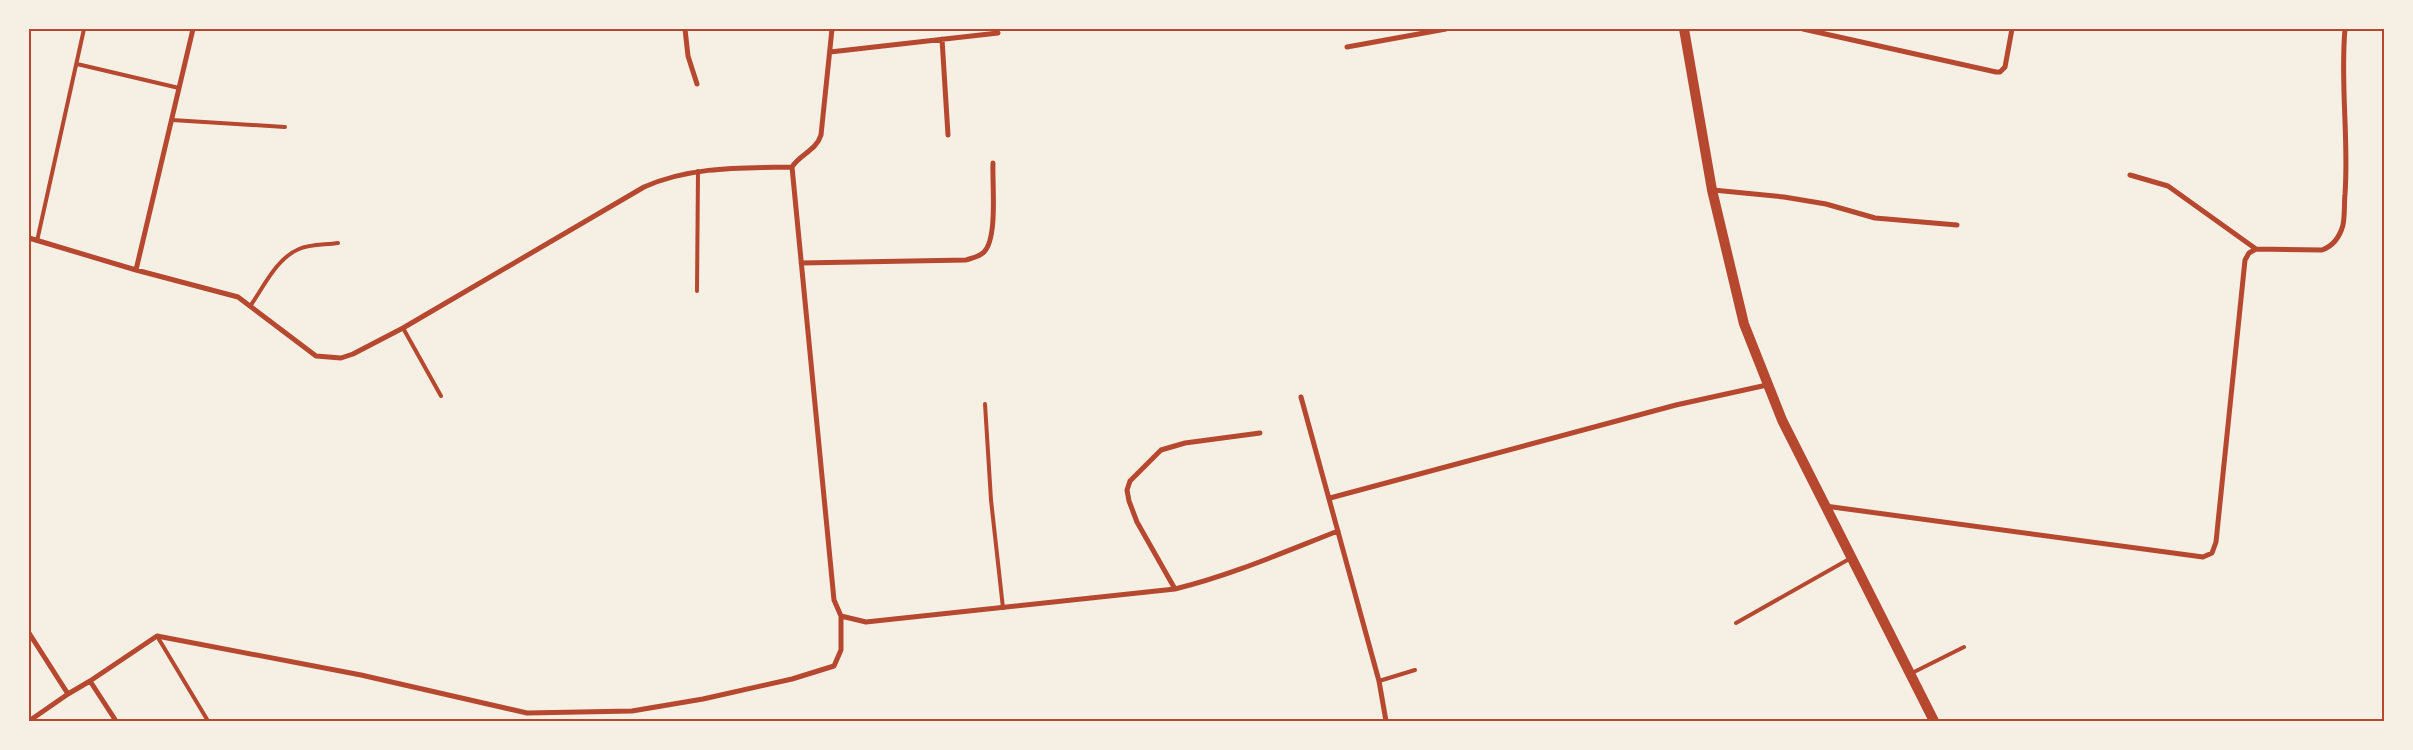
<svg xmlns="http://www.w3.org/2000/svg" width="2413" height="750" font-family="Jost,sans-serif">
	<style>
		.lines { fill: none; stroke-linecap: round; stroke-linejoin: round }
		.service { stroke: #b5482f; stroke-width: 4 }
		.minor { stroke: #b5482f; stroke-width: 5 }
		.secondary { stroke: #b5482f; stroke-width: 10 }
		.neatline { fill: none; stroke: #b5482f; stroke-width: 2 }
	</style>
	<rect width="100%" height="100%" fill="#f6efe4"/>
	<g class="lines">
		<path class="service" d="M77,64L179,88
			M172,120L285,127
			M37,241L84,29
			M697,291L698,171
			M251,305C264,286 277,258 299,249C310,244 326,245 338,243
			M403,328L441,396
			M985,404L991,500L1003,608
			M1736,623L1851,558
			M157,636L208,721
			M1912,673L1964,647
			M1379,681L1415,670"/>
		<path class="minor" d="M685,29L688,56L697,84
			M1803,29L1996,72H2000L2005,67L2012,29
			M942,39L948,135
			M1347,47L1446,29
			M830,52L998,33
			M792,167L834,600L841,616L866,622L1175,589C1232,575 1284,552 1338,531
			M792,167C800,154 816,151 821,135L832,29
			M2130,175L2168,186L2256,249
			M1713,190L1784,197L1826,204L1875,218L1957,225
			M29,238L136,270L238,297L316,356L341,358L353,354L403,328L644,187C691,166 742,168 792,167
			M801,263L966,260C972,258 979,257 984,252C998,238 992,183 993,163
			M136,270L193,29
			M1301,397L1379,681L1386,721
			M1330,498L1676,405L1767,385
			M1825,506L2203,557L2212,553L2216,542L2245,260L2249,253L2256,249L2322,250C2333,246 2340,236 2343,225C2345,215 2344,204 2345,194C2349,139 2340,84 2345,29
			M1175,589L1137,522L1129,501L1127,490L1130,481L1161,450L1185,443L1260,433
			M29,633L68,694L90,681L116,721
			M90,681L157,636L361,675L527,713L632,711L703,699L792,679L834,666L841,650V616
			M29,721L68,694"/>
		<path class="secondary" d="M1684,29L1712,190L1744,324L1782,420L1934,721"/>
	</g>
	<rect width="2413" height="750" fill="none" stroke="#f6efe4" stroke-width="60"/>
	<rect x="30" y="30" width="2353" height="690" class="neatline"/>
</svg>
